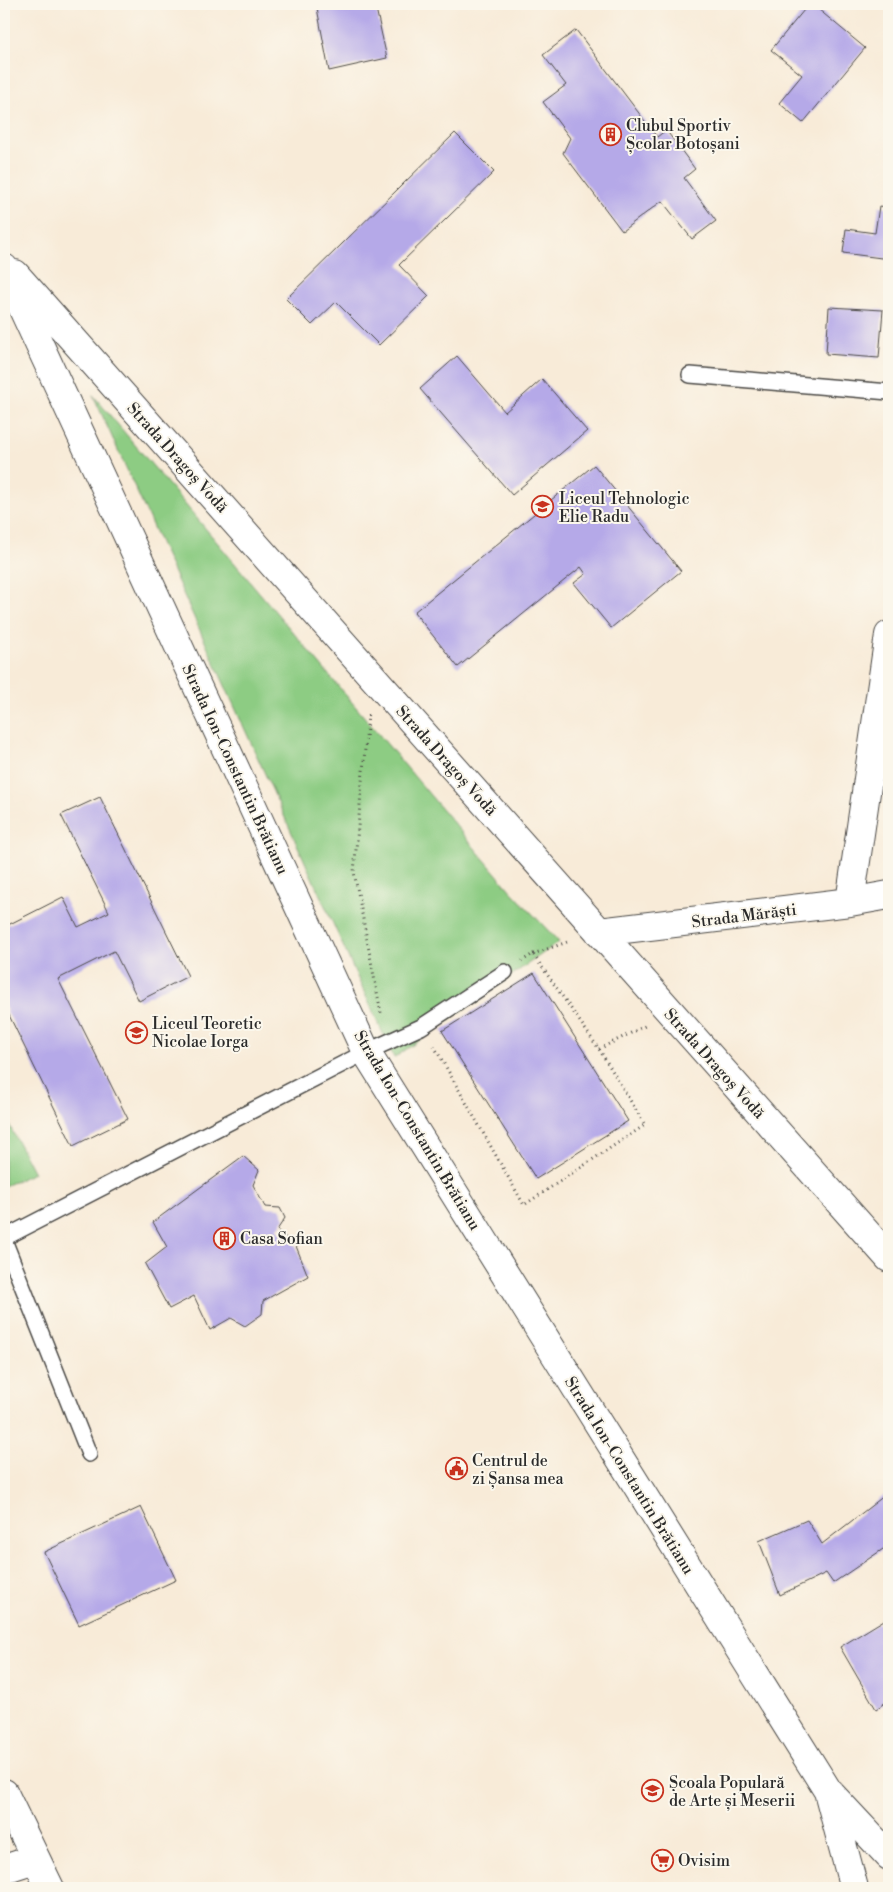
<svg xmlns="http://www.w3.org/2000/svg" width="893" height="1892" font-family="'Libre Bodoni',serif">
	<style>
		.green { fill: #8dcc83; stroke: #5c7c57 }
		.building { fill: #b5a9e8 }
		.lines { fill: none; stroke-linecap: round; stroke-linejoin: round }
		.lane-casing { stroke: #4a4845; stroke-width: 18 }
		.street-casing { stroke: #4a4845; stroke-width: 30 }
		.primary-casing { stroke: #4a4845; stroke-width: 30 }
		.path { stroke: #4a4845; stroke-width: 3; stroke-dasharray: 1 4; stroke-linecap: butt }
		.lane { stroke: #fff; stroke-width: 15 }
		.street { stroke: #fff; stroke-width: 28 }
		.primary { stroke: #fff; stroke-width: 28 }
		.labels { text-anchor: middle; stroke-width: 4; stroke-linejoin: round; paint-order: stroke }
		.poi-label { font-size: 16px; fill: #2b2b2b; stroke: #fbf7ec; text-anchor: start }
		.street-label { font-size: 16px; fill: #2b2b2b; stroke: #fbf7ec }
	</style>
	<rect width="100%" height="100%" fill="#fbf7ec"/>
	<filter id="ink" filterUnits="userSpaceOnUse"><feTurbulence type="fractalNoise" baseFrequency=".02" numOctaves="2"/><feDisplacementMap in="SourceGraphic" scale="10" xChannelSelector="R" yChannelSelector="G"/><feConvolveMatrix kernelMatrix="1 2 1 2 8 2 1 2 1" color-interpolation-filters="sRGB"/></filter>
	<filter id="wash" filterUnits="userSpaceOnUse"><feTurbulence type="fractalNoise" baseFrequency=".0096" numOctaves="4" result="noise"/><feDisplacementMap in="SourceGraphic" scale="20" xChannelSelector="R" yChannelSelector="G"/><feGaussianBlur stdDeviation="1.12" result="paint"/><feColorMatrix in="noise" values="0 0 0 0 0 0 0 0 0 0 0 0 0 0 0 0 0 1.4 0 .05"/><feComposite in="paint" operator="in"/></filter>
	<g filter="url(#wash)">
		<rect width="100%" height="100%" fill="#f8ebd8"/>
		<path class="green" d="M93,395L510,890L559,942L394,1058Z
			M4,1115L34,1173L4,1186Z"/>
		<g id="blocks">
			<path class="building" d="M347,4H375L387,58L329,71L317,8Z
				M809,4H812L865,48L803,123L779,103L802,75L771,50Z
				M576,30L657,137L666,130L695,169L684,178L716,221L692,239L662,201L622,231L563,153L570,138L543,102L566,85L543,55Z
				M455,133L494,172L399,265L429,296L379,345L336,302L312,325L286,299Z
				M879,206L889,207V259L843,253L846,229L875,233Z
				M829,307L883,310L879,358L826,354Z
				M457,356L505,412L542,379L587,431L512,495L420,389Z
				M594,465L681,571L611,628L574,583L586,574L581,567L458,667L414,612Z
				M100,797L188,976L139,1001L114,951L58,979L128,1119L73,1146L4,1005V927L63,897L78,927L109,912L61,815Z
				M534,973L628,1121L536,1179L442,1031Z
				M243,1156L259,1170L253,1185L265,1207L280,1208L285,1218L277,1230L296,1246L308,1276L263,1301L262,1314L245,1326L231,1318L210,1330L194,1296L169,1309L145,1264L167,1247L153,1222Z
				M889,1492V1545L833,1583L826,1573L780,1595L759,1541L807,1520L822,1544Z
				M141,1507L176,1580L79,1625L44,1552Z
				M889,1617V1700L876,1709L840,1647Z"/>
		</g>
	</g>
	<g filter="url(#ink)">
		<use href="#blocks" fill-opacity="0" stroke="#4a4845" stroke-width="1"/>
		<g class="lines">
			<defs>
				<path id="lane" d="M690,375L889,392
					M4,1238L366,1052L421,1027L505,972
					M4,1240L89,1454"/>
				<path id="street" d="M4,268L366,1052L828,1791L889,1856
					M15,274L889,1258
					M850,902L889,635
					M599,932L850,902L889,895
					M829,1795L854,1888
					M4,1869L35,1859"/>
				<path id="primary" d="M4,1793L50,1888"/>
			</defs>
			<use href="#lane" class="lane-casing"/>
			<use href="#street" class="street-casing"/>
			<use href="#primary" class="primary-casing"/>
			<path class="path" d="M368,715L354,872L381,1013
				M533,954L570,941
				M434,1046L524,1205L645,1125L599,1049L533,954L522,961
				M599,1049L645,1026"/>
			<use href="#lane" class="lane"/>
			<use href="#street" class="street"/>
			<use href="#primary" class="primary"/>
		</g>
	</g>
	<defs>
		<symbol id="building-ring" viewBox="-11 -11 22 22"><circle r="9.5" fill="#fbf7ec" stroke="#c8321e" stroke-width="1.5"/><path d="M-4-6H4V6H1V3H-1V6H-4ZM-2.5-4.3h1.7v1.8h-1.7ZM.8-4.3h1.7v1.8H.8ZM-2.5-1h1.7V.8h-1.7ZM.8-1h1.7V.8H.8Z" fill="#c8321e"/></symbol>
		<symbol id="university-ring" viewBox="-11 -11 22 22"><circle r="9.5" fill="#fbf7ec" stroke="#c8321e" stroke-width="1.5"/><path d="M0-5L7-2L0 1L-7-2ZM-4 1L0 2.5L4 1V4Q0 6-4 4Z" fill="#c8321e"/></symbol>
		<symbol id="civic-ring" viewBox="-11 -11 22 22"><circle r="9.5" fill="#fbf7ec" stroke="#c8321e" stroke-width="1.5"/><path d="M-.6-6.5H3V-4.5H.6V-3L4-1V1h2V6H-6V1h2V-1L-.6-3ZM-1.2 2.5V6h2.4V2.5Z" fill="#c8321e"/></symbol>
		<symbol id="school-ring" viewBox="-11 -11 22 22"><circle r="9.5" fill="#fbf7ec" stroke="#c8321e" stroke-width="1.5"/><path d="M0-5L7-2L0 1L-7-2ZM-4 1L0 2.5L4 1V4Q0 6-4 4Z" fill="#c8321e"/></symbol>
		<symbol id="supermarket-ring" viewBox="-11 -11 22 22"><circle r="9.5" fill="#fbf7ec" stroke="#c8321e" stroke-width="1.5"/><path d="M-6-5.5h2.5l.6 2H6L4.5 2H-2.5L-4.4-4H-6ZM-1.5 3.2a1.3 1.3 0 1 0 .1 0ZM3 3.2a1.3 1.3 0 1 0 .1 0Z" fill="#c8321e"/></symbol>
	</defs>
	<g fill-rule="evenodd">
		<use href="#building-ring" x="598" y="122" width="25" height="25"/>
		<use href="#university-ring" x="530" y="494" width="25" height="25"/>
		<use href="#university-ring" x="124" y="1020" width="25" height="25"/>
		<use href="#building-ring" x="212" y="1226" width="25" height="25"/>
		<use href="#civic-ring" x="444" y="1456" width="25" height="25"/>
		<use href="#school-ring" x="640" y="1778" width="25" height="25"/>
		<use href="#supermarket-ring" x="650" y="1848" width="25" height="25"/>
	</g>
	<g class="labels">
		<g class="poi-label">
			<text x="626" y="131">Clubul Sportiv<tspan x="626" dy="18">Școlar Botoșani</tspan></text>
			<text x="559" y="504">Liceul Tehnologic<tspan x="559" dy="18">Elie Radu</tspan></text>
			<text x="152" y="1029">Liceul Teoretic<tspan x="152" dy="18">Nicolae Iorga</tspan></text>
			<text x="240" y="1244">Casa Sofian</text>
			<text x="472" y="1466">Centrul de<tspan x="472" dy="18">zi Șansa mea</tspan></text>
			<text x="669" y="1788">Școala Populară<tspan x="669" dy="18">de Arte și Meserii</tspan></text>
			<text x="678" y="1866">Ovisim</text>
		</g>
		<g class="street-label">
			<text transform="translate(178 457) rotate(48)" y="6">Strada Dragoș Vodă</text>
			<text transform="translate(447 760) rotate(48)" y="6">Strada Dragoș Vodă</text>
			<text transform="translate(236 769) rotate(65)" y="6">Strada Ion-Constantin Brătianu</text>
			<text transform="translate(744 915) rotate(-7)" y="6">Strada Mărăști</text>
			<text transform="translate(715 1063) rotate(48)" y="6">Strada Dragoș Vodă</text>
			<text transform="translate(418 1130) rotate(59)" y="6">Strada Ion-Constantin Brătianu</text>
			<text transform="translate(630 1475) rotate(58)" y="6">Strada Ion-Constantin Brătianu</text>
		</g>
	</g>
	<rect width="893" height="1892" fill="none" stroke="#fbf7ec" stroke-width="20"/>
</svg>
